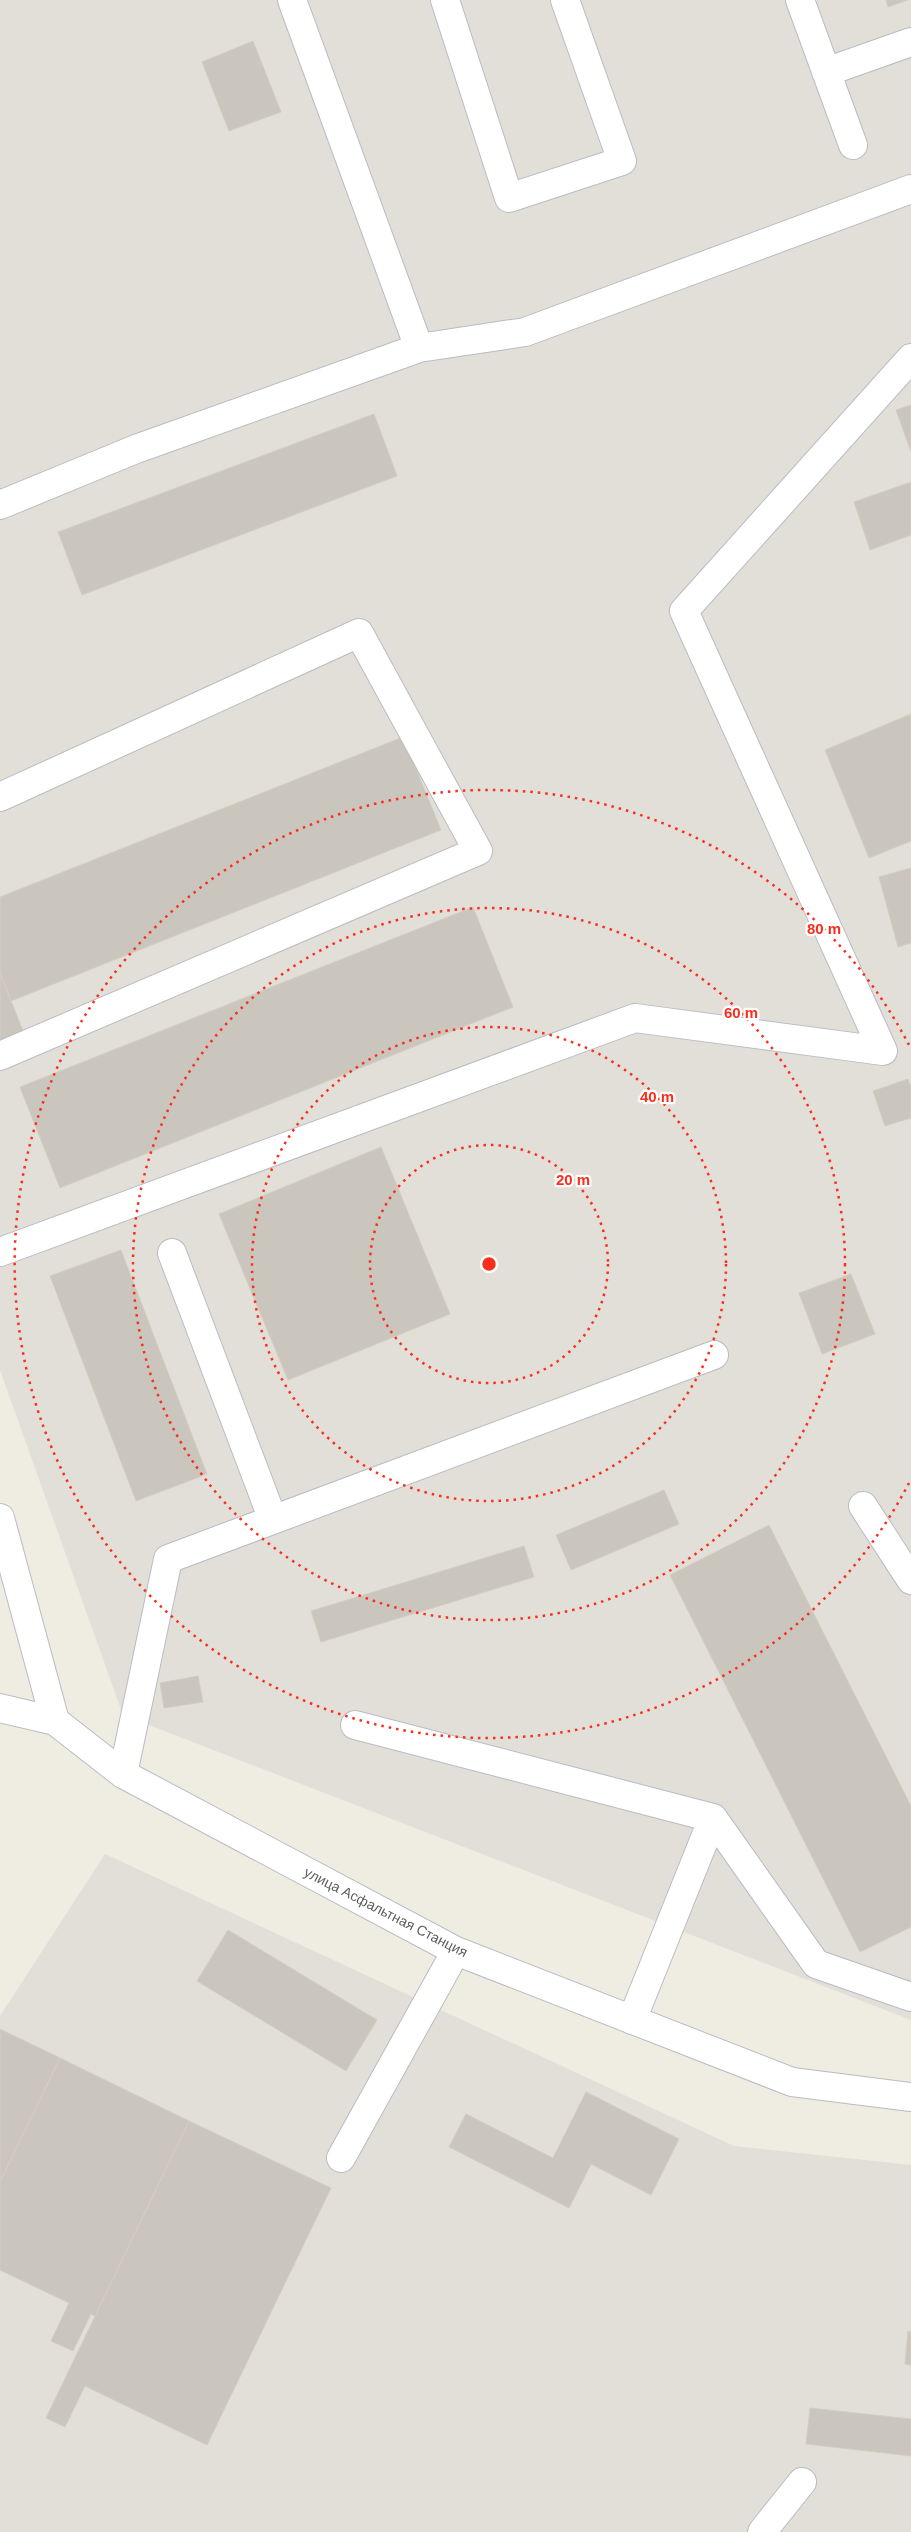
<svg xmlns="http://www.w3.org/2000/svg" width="911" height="2532" font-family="Helvetica,sans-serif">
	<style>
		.industrial { fill: #e2dfd9 }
		.building { fill: #cac6be; stroke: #d4cdbf }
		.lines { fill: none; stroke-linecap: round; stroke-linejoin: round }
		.minor-casing { stroke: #b9bcc2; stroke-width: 30 }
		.minor { stroke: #fff; stroke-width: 28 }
		.ring { fill: none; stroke: #fb2e1b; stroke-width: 2.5; stroke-dasharray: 2.5 5 }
		.labels { text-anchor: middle; stroke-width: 4.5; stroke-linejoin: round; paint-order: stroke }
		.street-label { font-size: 14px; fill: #5a5e64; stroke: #fff }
		.centre { fill: #fb2e1b; stroke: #fff; stroke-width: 2.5 }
		.ring-label { font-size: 15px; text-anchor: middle; font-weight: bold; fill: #fb2e1b; stroke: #fff; stroke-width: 4.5; stroke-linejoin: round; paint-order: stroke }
	</style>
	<rect width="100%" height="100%" fill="#efece1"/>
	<path class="industrial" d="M0,0H911V2020L123,1715L0,1370Z
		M105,1854L734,2146L911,2165V2532H0V2016Z"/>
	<path class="building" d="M886,0H908L888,7Z
		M253,41L281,112L229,131L202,62Z
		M911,405V452L896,410Z
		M374,414L397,476L82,595L58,532Z
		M911,482V535L870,550L854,502Z
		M911,714V841L869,858L825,750Z
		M403,737L441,830L11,1001L0,973V897Z
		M911,868V943L898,947L879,877Z
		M473,907L513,1007L60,1188L20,1087Z
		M0,973L27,1041L0,1052Z
		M908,1079L911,1087V1118L885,1126L873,1091Z
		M381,1147L450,1314L288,1380L219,1214Z
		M121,1250L207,1474L136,1501L50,1276Z
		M851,1274L875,1334L822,1354L799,1293Z
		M664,1490L679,1524L571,1570L556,1535Z
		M769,1525L911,1806V1927L860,1952L670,1575Z
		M524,1546L534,1577L321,1642L311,1611Z
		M198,1676L203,1702L164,1708L160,1683Z
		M228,1930L377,2020L346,2071L197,1981Z
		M0,2029L60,2058L0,2182Z
		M60,2058L189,2121L95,2316L91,2314L73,2351L51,2341L69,2303L0,2270V2182Z
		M586,2092L679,2139L651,2195L591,2164L569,2208L449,2147L466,2114L553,2158Z
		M189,2121L331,2188L207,2445L85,2386L65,2427L46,2418Z
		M908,2331L911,2332V2365L905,2364Z
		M810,2408L911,2419V2456L806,2444Z"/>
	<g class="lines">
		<defs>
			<path id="minor" d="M292,0L419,348
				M445,0L509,198L622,161L565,0
				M800,0L853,145
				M826,72L911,42
				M0,505L136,449L419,348L525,332L911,189
				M0,797L359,633L478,851L0,1056
				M0,1252L635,1018L883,1051L684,611L911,358
				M172,1253L273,1520
				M863,1506L911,1580
				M0,1518L55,1721
				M0,1708L55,1721L123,1774L456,1951L792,2082L911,2097
				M355,1725L713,1818L816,1964L911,1997
				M123,1774L168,1559L714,1355
				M632,2020L713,1818
				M341,2158L456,1951
				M762,2532L802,2482"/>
		</defs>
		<use href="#minor" class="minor-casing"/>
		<use href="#minor" class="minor"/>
	</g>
	<g class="ring">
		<circle cx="489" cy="1264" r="119"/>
		<circle cx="489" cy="1264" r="237"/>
		<circle cx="489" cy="1264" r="356"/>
		<path d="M909 1483A474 474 0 1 1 909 1045"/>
	</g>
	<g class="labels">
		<g class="street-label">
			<text transform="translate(386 1912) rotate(27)" y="5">улица Асфальтная Станция</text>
		</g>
	</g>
	<circle cx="489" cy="1264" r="8" class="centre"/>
	<g class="ring-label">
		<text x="824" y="934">80 m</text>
		<text x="741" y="1018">60 m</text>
		<text x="657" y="1102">40 m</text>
		<text x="573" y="1185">20 m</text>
	</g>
</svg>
